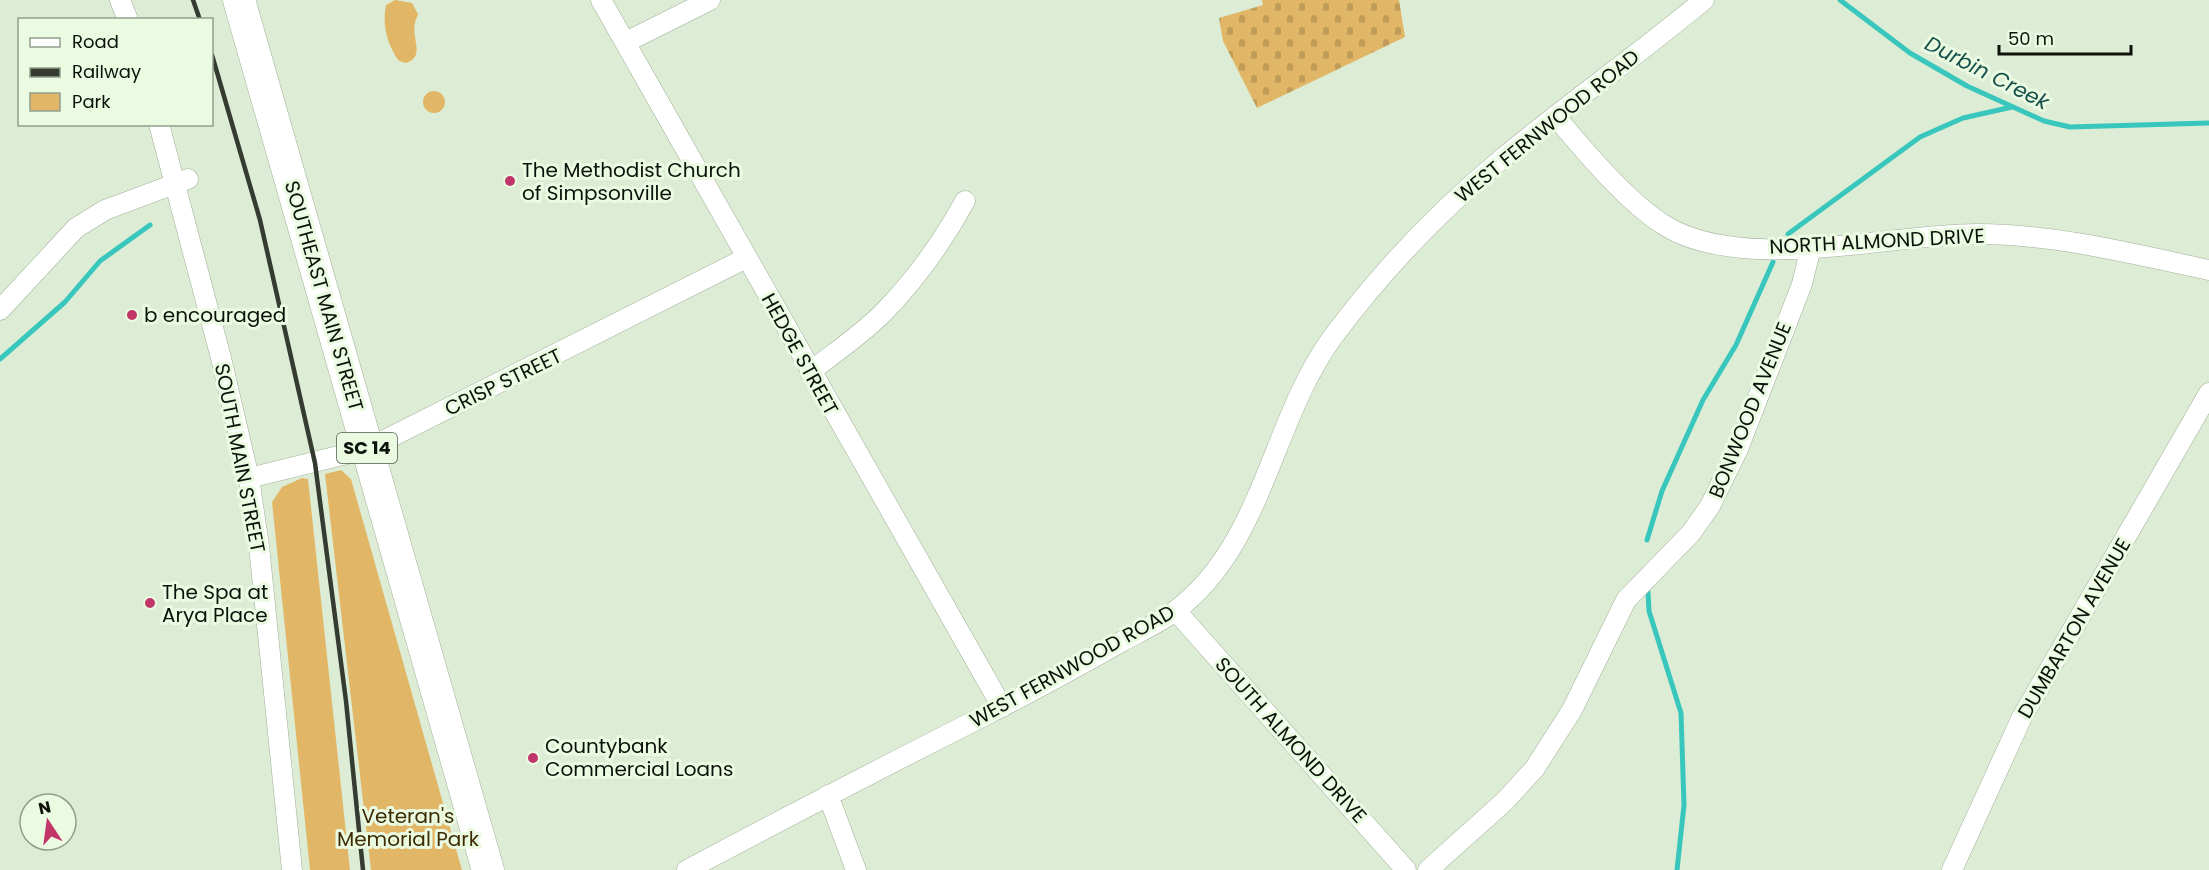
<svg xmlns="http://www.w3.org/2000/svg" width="2209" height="870" font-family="Poppins,sans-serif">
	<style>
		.green { fill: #e1b767 }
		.cemetery { fill: url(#cemetery-stones) }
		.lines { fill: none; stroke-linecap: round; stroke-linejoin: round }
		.stream { stroke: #39c7bd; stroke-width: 5 }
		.minor-casing { stroke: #a0af98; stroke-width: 21 }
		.primary-casing { stroke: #a0af98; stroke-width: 33 }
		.minor { stroke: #fff; stroke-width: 20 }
		.primary { stroke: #fff; stroke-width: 32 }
		.rail { stroke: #343b30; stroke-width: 4.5 }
		.poi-dot { fill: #c23568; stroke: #eafbe2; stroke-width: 2 }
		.labels { text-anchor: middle; stroke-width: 6; stroke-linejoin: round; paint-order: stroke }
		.shield { fill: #eafbe2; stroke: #4f584b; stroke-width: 1.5 }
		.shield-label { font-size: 18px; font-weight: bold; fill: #0c120a }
		.street-label { font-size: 20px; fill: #0c120a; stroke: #eafbe2 }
		.poi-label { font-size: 20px; fill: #0c120a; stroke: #eafbe2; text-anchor: start }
		.park-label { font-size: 20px; fill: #3d2b03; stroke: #eafbe2 }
		.water-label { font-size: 21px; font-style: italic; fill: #17514c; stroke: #eafbe2 }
	</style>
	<defs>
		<pattern id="cemetery-stones" width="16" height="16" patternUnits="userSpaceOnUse" patternTransform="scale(1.5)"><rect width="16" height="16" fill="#e1b767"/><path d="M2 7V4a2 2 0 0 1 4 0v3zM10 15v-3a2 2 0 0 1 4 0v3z" fill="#c09c58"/></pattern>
	</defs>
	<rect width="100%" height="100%" fill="#ddedd5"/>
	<path class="green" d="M395,0L412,3L418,14C417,18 415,20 415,23C411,39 426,56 406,63L399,61C387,44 382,26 386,5Z
		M423 102a11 11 0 1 1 22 0a11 11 0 1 1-22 0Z
		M341,470L351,479L462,870H371L325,474Z
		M302,478L308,479L350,870H310L272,502L282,487Z"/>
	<path class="cemetery" d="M1262,0H1399L1405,37L1257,108L1223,41L1219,18L1263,5Z"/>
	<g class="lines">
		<path class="stream" d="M1840,0L1910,53L1967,86L2044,121L2070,127L2209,123
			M1788,234L1920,137L1963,118L2012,107
			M0,359L65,302L100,261L150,225
			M1647,540L1662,491L1703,400L1736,345L1773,262
			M1648,592L1649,611L1681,713L1684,805L1677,870"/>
		<defs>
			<path id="minor" d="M120,0L128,20
				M601,0L1002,707
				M626,42L710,0
				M1555,116C1584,150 1626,201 1664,225C1742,274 1888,234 1977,234C2055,234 2133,254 2209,270
				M159,124L221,358L249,478L259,546L292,870
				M0,310L76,228L105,210L188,179
				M810,372C834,353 861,335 883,313C916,279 942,243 965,201
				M249,478L367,449L746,258
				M1176,611L1406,870
				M828,795L856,870
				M687,870C785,818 883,767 982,717C1029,693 1075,668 1121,642C1139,632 1159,623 1175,611C1263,546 1271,422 1332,338C1381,272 1440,210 1503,158C1569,103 1639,54 1704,0
				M1428,870L1505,801L1535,768L1572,710L1626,600L1691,533L1710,506L1738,449L1802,284L1811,247
				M1952,870L2022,717L2209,393"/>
			<path id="primary" d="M239,0L488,870"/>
		</defs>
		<use href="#minor" class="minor-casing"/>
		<use href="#primary" class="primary-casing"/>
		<use href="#minor" class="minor"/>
		<use href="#primary" class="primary"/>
		<path class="rail" d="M193,0L200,20
			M212,55L260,220L315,463L346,701L363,870"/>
	</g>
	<g class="poi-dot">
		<circle cx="510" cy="181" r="6"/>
		<circle cx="132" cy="315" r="6"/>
		<circle cx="150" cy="603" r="6"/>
		<circle cx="533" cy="758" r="6"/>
	</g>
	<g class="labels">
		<rect class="shield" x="337" y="433" width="60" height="30" rx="4.5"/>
		<g class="shield-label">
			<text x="367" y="454">SC 14</text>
		</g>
		<g class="street-label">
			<text transform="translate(1547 126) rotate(-39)" y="7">WEST FERNWOOD ROAD</text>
			<text transform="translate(1877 241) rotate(-3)" y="7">NORTH ALMOND DRIVE</text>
			<text transform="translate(324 296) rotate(74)" y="7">SOUTHEAST MAIN STREET</text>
			<text transform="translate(800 354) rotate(61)" y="7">HEDGE STREET</text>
			<text transform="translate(503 382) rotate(-26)" y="7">CRISP STREET</text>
			<text transform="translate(1750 410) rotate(-68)" y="7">BONWOOD AVENUE</text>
			<text transform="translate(240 458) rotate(79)" y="7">SOUTH MAIN STREET</text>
			<text transform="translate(2074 628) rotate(-60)" y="7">DUMBARTON AVENUE</text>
			<text transform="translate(1072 666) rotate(-29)" y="7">WEST FERNWOOD ROAD</text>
			<text transform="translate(1291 740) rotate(48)" y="7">SOUTH ALMOND DRIVE</text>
		</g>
		<g class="poi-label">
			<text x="522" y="177">The Methodist Church<tspan x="522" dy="23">of Simpsonville</tspan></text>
			<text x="144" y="322">b encouraged</text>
			<text x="162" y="599">The Spa at<tspan x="162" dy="23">Arya Place</tspan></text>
			<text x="545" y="753">Countybank<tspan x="545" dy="23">Commercial Loans</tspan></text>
		</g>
		<g class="park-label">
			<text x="408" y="823">Veteran's<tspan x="408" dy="23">Memorial Park</tspan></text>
		</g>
		<g class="water-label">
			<text transform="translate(1987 73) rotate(27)" y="7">Durbin Creek</text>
		</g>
	</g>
	<rect x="18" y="18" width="195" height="108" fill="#eafbe2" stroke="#919e8c" stroke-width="1.5"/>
	<rect x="30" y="38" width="30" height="9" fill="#ffffff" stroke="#919e8c" stroke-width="1.5"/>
	<text x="72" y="48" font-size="18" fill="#0c120a">Road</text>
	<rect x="30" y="68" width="30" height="9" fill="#343b30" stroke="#919e8c" stroke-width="1.5"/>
	<text x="72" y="78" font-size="18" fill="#0c120a">Railway</text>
	<rect x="30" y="93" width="30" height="18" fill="#e1b767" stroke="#919e8c" stroke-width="1.5"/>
	<text x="72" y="108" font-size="18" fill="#0c120a">Park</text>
	<g transform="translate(48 822) rotate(347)"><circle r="28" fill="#eafbe2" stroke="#919e8c" stroke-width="1.5"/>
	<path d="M0-4.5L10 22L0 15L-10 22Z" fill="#c23568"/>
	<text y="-9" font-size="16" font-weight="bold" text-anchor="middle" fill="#0c120a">N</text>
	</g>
	<path d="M1999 45v9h132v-9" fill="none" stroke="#0c120a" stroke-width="3"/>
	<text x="2008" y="45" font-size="18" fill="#0c120a" stroke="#eafbe2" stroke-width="4.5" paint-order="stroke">50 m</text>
</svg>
